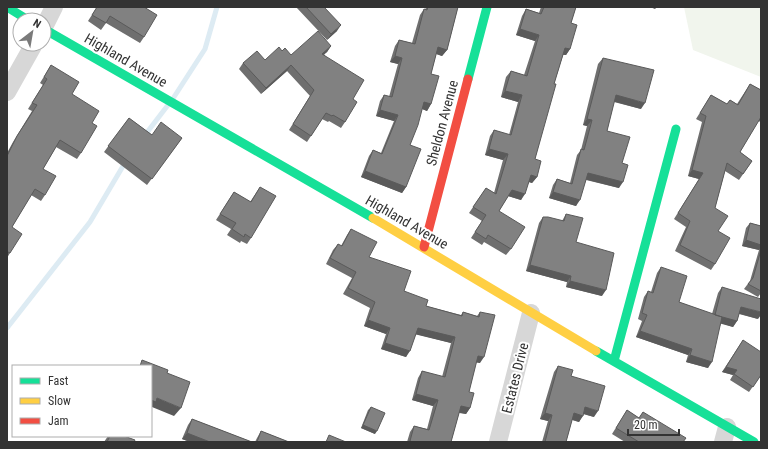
<svg xmlns="http://www.w3.org/2000/svg" width="768" height="449" font-family="'Roboto Condensed',sans-serif">
	<style>
		.green { fill: #f1f5ed }
		.lines { fill: none; stroke-linecap: round; stroke-linejoin: round }
		.stream { stroke: #ddebf3; stroke-width: 5 }
		.street { stroke: #d7d7d7; stroke-width: 18 }
		.fast { stroke: #16e098; stroke-width: 9 }
		.slow { stroke: #ffcf43; stroke-width: 9 }
		.jam { stroke: #f24e42; stroke-width: 9 }
		.wall { fill: #6f6f6f }
		.shaded-wall { fill: #5a5a5a }
		.building { fill: #818181; stroke: #5a5a5a }
		.labels { text-anchor: middle; stroke-width: 4; stroke-linejoin: round; paint-order: stroke }
		.street-label { font-size: 14px; fill: #333; stroke: #fff }
	</style>
	<rect width="100%" height="100%" fill="#fff"/>
	<path class="green" d="M684,7H761V77L693,50Z"/>
	<g class="lines">
		<path class="stream" d="M174,97L205,49L217,7
			M145,135L168,105
			M7,328L90,222L126,161"/>
		<path class="street" d="M44,27L54,7
			M7,92L34,44
			M498,442L531,313
			M723,442L727,427"/>
		<path class="fast" d="M7,7L28,20
			M44,29L373,218
			M468,79L487,7
			M596,351L754,442
			M614,361L676,129"/>
		<path class="slow" d="M373,218L596,351"/>
		<path class="jam" d="M424,247L468,79"/>
	</g>
	<path class="wall" d="M97,7H144V37L140,43L106,23L101,30L88,21Z
		M296,7H324L337,31L327,40Z
		M426,7H458L447,50L442,56L436,54L431,74V104L427,111L422,109L410,145L406,187L402,193L361,177L369,156L373,150L381,153L394,121L376,116L380,101L384,95L389,97L398,64L390,62L395,46L399,40L412,43L420,15L424,9L425,10Z
		M541,7H576L571,23L570,49L566,55H563L554,84L535,159L537,177L532,183L529,182L521,200L508,196L499,211L511,249L506,255L484,242L482,245L471,238L482,221L469,213L486,188L494,193L503,160L485,155L490,136L494,130L509,135L518,102L501,97L506,77L511,71L524,75L535,41L516,35L522,16L526,9L539,13Z
		M331,46L327,52L324,54L353,99L345,122L341,128L329,121L328,122L322,119L307,142L289,130L310,96L287,71L261,94L239,69L243,63L265,60L282,51L291,55Z
		M603,58L641,109L614,102L607,131L622,163L619,188L586,180L576,206L549,198L553,185L557,179L570,183L577,155L581,150L587,126L583,125L598,64Z
		M51,65L72,94L92,123L81,153L77,159L56,147L43,169L45,195L41,201L31,195L12,227L10,253L7,258V153L13,142L32,111L28,109L43,85L40,83Z
		M750,84L761,90V122L758,121L740,152L752,161L739,180L725,171L715,208L718,231L715,264L711,270L675,251L686,227L674,219L699,179L688,176L702,122L696,119L711,95L727,104L730,100L737,104Z
		M129,118L152,135L182,138L147,185L104,152Z
		M260,187L251,238L247,244L241,241L240,243L227,235L231,229L216,220L234,192L250,202Z
		M566,214L576,242L602,296L566,287L567,282L526,271L539,223L543,217L562,221Z
		M750,223L761,226V293L758,297L744,289L750,281L759,250L742,246L746,228Z
		M351,229L369,257L404,291L426,306L461,315L463,312L477,316L480,312V363L476,362L469,392L470,408L466,414L459,413L451,442H407L410,432L414,426L427,429L433,406L412,400L418,378L422,371L442,377L451,343L416,334L406,357L381,349L386,334L364,326L370,308L343,294L352,278L326,264L333,250L338,244L341,246L347,235Z
		M661,267L679,302L712,314L718,293L722,287L758,319L739,314L737,321L733,327L721,323L708,368L686,362L688,355L636,337L642,321L638,319L644,297L648,291L651,292L657,273Z
		M743,340L761,375L749,392L730,380L733,375L722,372Z
		M558,366L571,376L594,417L583,414L579,422L572,420L566,442H542L548,421L540,419L554,372Z
		M371,407L375,434L361,428L368,410Z
		M627,410L639,418L643,412L683,442H625L612,434Z
		M192,419L252,442H190L182,439L188,425Z
		M261,431L289,442H255L257,438Z
		M108,436H124L134,442H104Z"/>
	<path class="shaded-wall" d="M650,7H657L655,9Z
		M341,25L337,31L327,40L331,34Z
		M520,29L539,35L535,41L516,35Z
		M331,46L327,52L318,60L322,54Z
		M438,47L447,50L442,56L434,53Z
		M565,48L570,49L566,55L561,54Z
		M395,56L402,58L398,64L390,62Z
		M291,65L287,71L261,94L266,88Z
		M505,91L522,95L518,102L501,97Z
		M616,95L645,103L641,109L612,101Z
		M424,102L431,104L427,111L420,108Z
		M380,110L398,115L394,121L376,116Z
		M587,119L592,120L587,126L583,125Z
		M489,149L508,154L503,160L485,155Z
		M692,170L703,173L699,179L688,176Z
		M365,171L406,187L402,193L361,177Z
		M588,173L623,182L619,188L584,179Z
		M531,175L537,177L532,183L526,181Z
		M512,190L525,194L521,200L508,196Z
		M553,192L580,200L576,206L549,198Z
		M746,240L761,245V247L759,250L742,246Z
		M530,265L571,276L567,282L526,271Z
		M570,281L606,290L602,296L566,287Z
		M741,307L761,312V315L758,319L737,313Z
		M715,315L737,321L733,327L711,321Z
		M368,320L390,328L386,334L364,326Z
		M418,328L455,337L451,343L414,334Z
		M640,331L692,349L688,355L636,337Z
		M385,343L410,351L406,357L381,349Z
		M690,355L712,362L708,368L686,362Z
		M478,356L484,357L480,363L474,362Z
		M726,367L737,370L733,375L722,372Z
		M416,394L438,400L433,406L412,400Z
		M157,398L181,408L174,416L152,407L151,408V400Z
		M461,406L470,408L466,414L457,412Z
		M585,407L598,411L594,417L581,413Z
		M545,413L552,415L548,421L540,419Z
		M574,413L583,416L579,422L570,419Z
		M363,425L377,431L375,434L361,428Z
		M187,433L210,442H190L182,439Z"/>
	<path class="building" d="M97,7H144L157,15L144,37L110,16L106,23L92,15Z
		M306,7H324L341,25L331,34Z
		M428,7H458L447,50L438,47L431,74L439,76L431,104L424,102L418,125L410,145L421,149L406,187L365,171L373,150L382,154L398,115L380,110L384,95L392,97L402,58L395,56L399,40L415,44L424,9L427,10Z
		M544,7H576L571,23L577,25L570,49L565,48L554,84H556L535,159L541,161L537,177L531,175L525,194L512,190L499,211L525,227L511,249L488,235L486,239L475,232L486,215L473,207L486,188L496,194L508,154L489,149L494,130L511,135L522,95L505,91L511,71L527,76L539,35L520,29L526,9L541,14Z
		M318,31L331,46L322,54L364,80L353,99L357,102L345,122L333,115L332,116L326,113L311,136L293,124L314,90L291,65L266,88L243,63L257,51L265,60L279,47L282,51L285,48L291,55Z
		M603,58L654,70L645,103L616,95L607,131L630,137L622,163L628,165L623,182L588,173L580,200L553,192L557,179L572,184L581,149L584,150L592,120L587,119Z
		M51,65L79,82L72,94L99,111L92,123L97,126L81,153L60,140L43,169L56,176L45,195L35,189L12,227L22,234L10,253L8,252L7,253V156L17,136L37,105L32,103L47,79L44,77Z
		M750,84L761,90V117L740,152L752,161L743,174L727,163L715,208L728,216L718,231L730,238L715,264L680,245L690,221L678,213L703,173L692,170L706,116L700,113L711,95L727,104L730,100L738,105Z
		M129,118L152,135L161,122L182,138L152,179L108,146Z
		M260,187L276,196L251,238L245,234L244,237L232,229L236,223L220,214L234,192L251,202Z
		M566,214L583,218L576,242L614,253L606,290L570,281L571,276L530,265L543,217H548L564,221Z
		M750,223L761,226V245L746,240Z
		M351,229L377,242L369,257L411,271L404,291L428,300L426,306L462,316L463,312L479,317L480,312L495,315L484,357L478,356L469,392L474,393L470,408L461,406L451,442H413L410,441L414,426L429,430L438,400L416,394L422,371L445,377L455,337L418,328L410,351L385,343L390,328L368,320L375,302L348,288L356,272L330,258L338,244L342,246Z
		M761,250V291L748,284L753,278Z
		M661,267L687,276L679,302L722,317L712,362L690,355L692,349L640,331L647,315L642,313L648,291L653,293Z
		M722,287L761,299V312L741,307L737,321L715,315Z
		M743,340L761,352V375L753,387L734,374L737,370L726,367Z
		M142,360L168,370L167,373L190,382L181,408L157,398L156,402L151,400V366H140Z
		M558,366L573,370L571,376L605,386L598,411L585,407L583,416L574,413L566,442H545L552,415L545,413Z
		M371,407L385,413L377,431L363,425Z
		M627,410L639,418L643,412L686,438L683,442H639L616,428Z
		M192,419L252,442H210L187,433Z
		M261,431L289,442H257Z
		M329,435L346,442H326Z
		M110,436H124L135,440L134,442H107Z"/>
	<g class="labels">
		<g class="street-label">
			<text transform="translate(126 60) rotate(30)" y="5">Highland Avenue</text>
			<text transform="translate(442 123) rotate(-75)" y="5">Sheldon Avenue</text>
			<text transform="translate(407 222) rotate(30)" y="5">Highland Avenue</text>
			<text transform="translate(515 378) rotate(-76)" y="5">Estates Drive</text>
		</g>
	</g>
	<rect width="768" height="449" fill="none" stroke="#333333" stroke-width="16"/>
	<rect x="12" y="365" width="140" height="72" fill="#ffffff" stroke="#adadad"/>
	<rect x="20" y="378" width="20" height="6" fill="#16e098" stroke="#adadad"/>
	<text x="48" y="385" font-size="12" fill="#333333">Fast</text>
	<rect x="20" y="398" width="20" height="6" fill="#ffcf43" stroke="#adadad"/>
	<text x="48" y="405" font-size="12" fill="#333333">Slow</text>
	<rect x="20" y="418" width="20" height="6" fill="#f24e42" stroke="#adadad"/>
	<text x="48" y="425" font-size="12" fill="#333333">Jam</text>
	<g transform="translate(32 32) rotate(31)"><circle r="19" fill="#ffffff" stroke="#adadad"/>
	<path d="M0-3L7 15L0 10L-7 15Z" fill="#7a7a7a"/>
	<text y="-6" font-size="11" font-weight="bold" text-anchor="middle" fill="#333333">N</text>
	</g>
	<path d="M628 429v6h51v-6" fill="none" stroke="#333333" stroke-width="2"/>
	<text x="634" y="429" font-size="12" fill="#333333" stroke="#ffffff" stroke-width="3" paint-order="stroke">20 m</text>
</svg>
